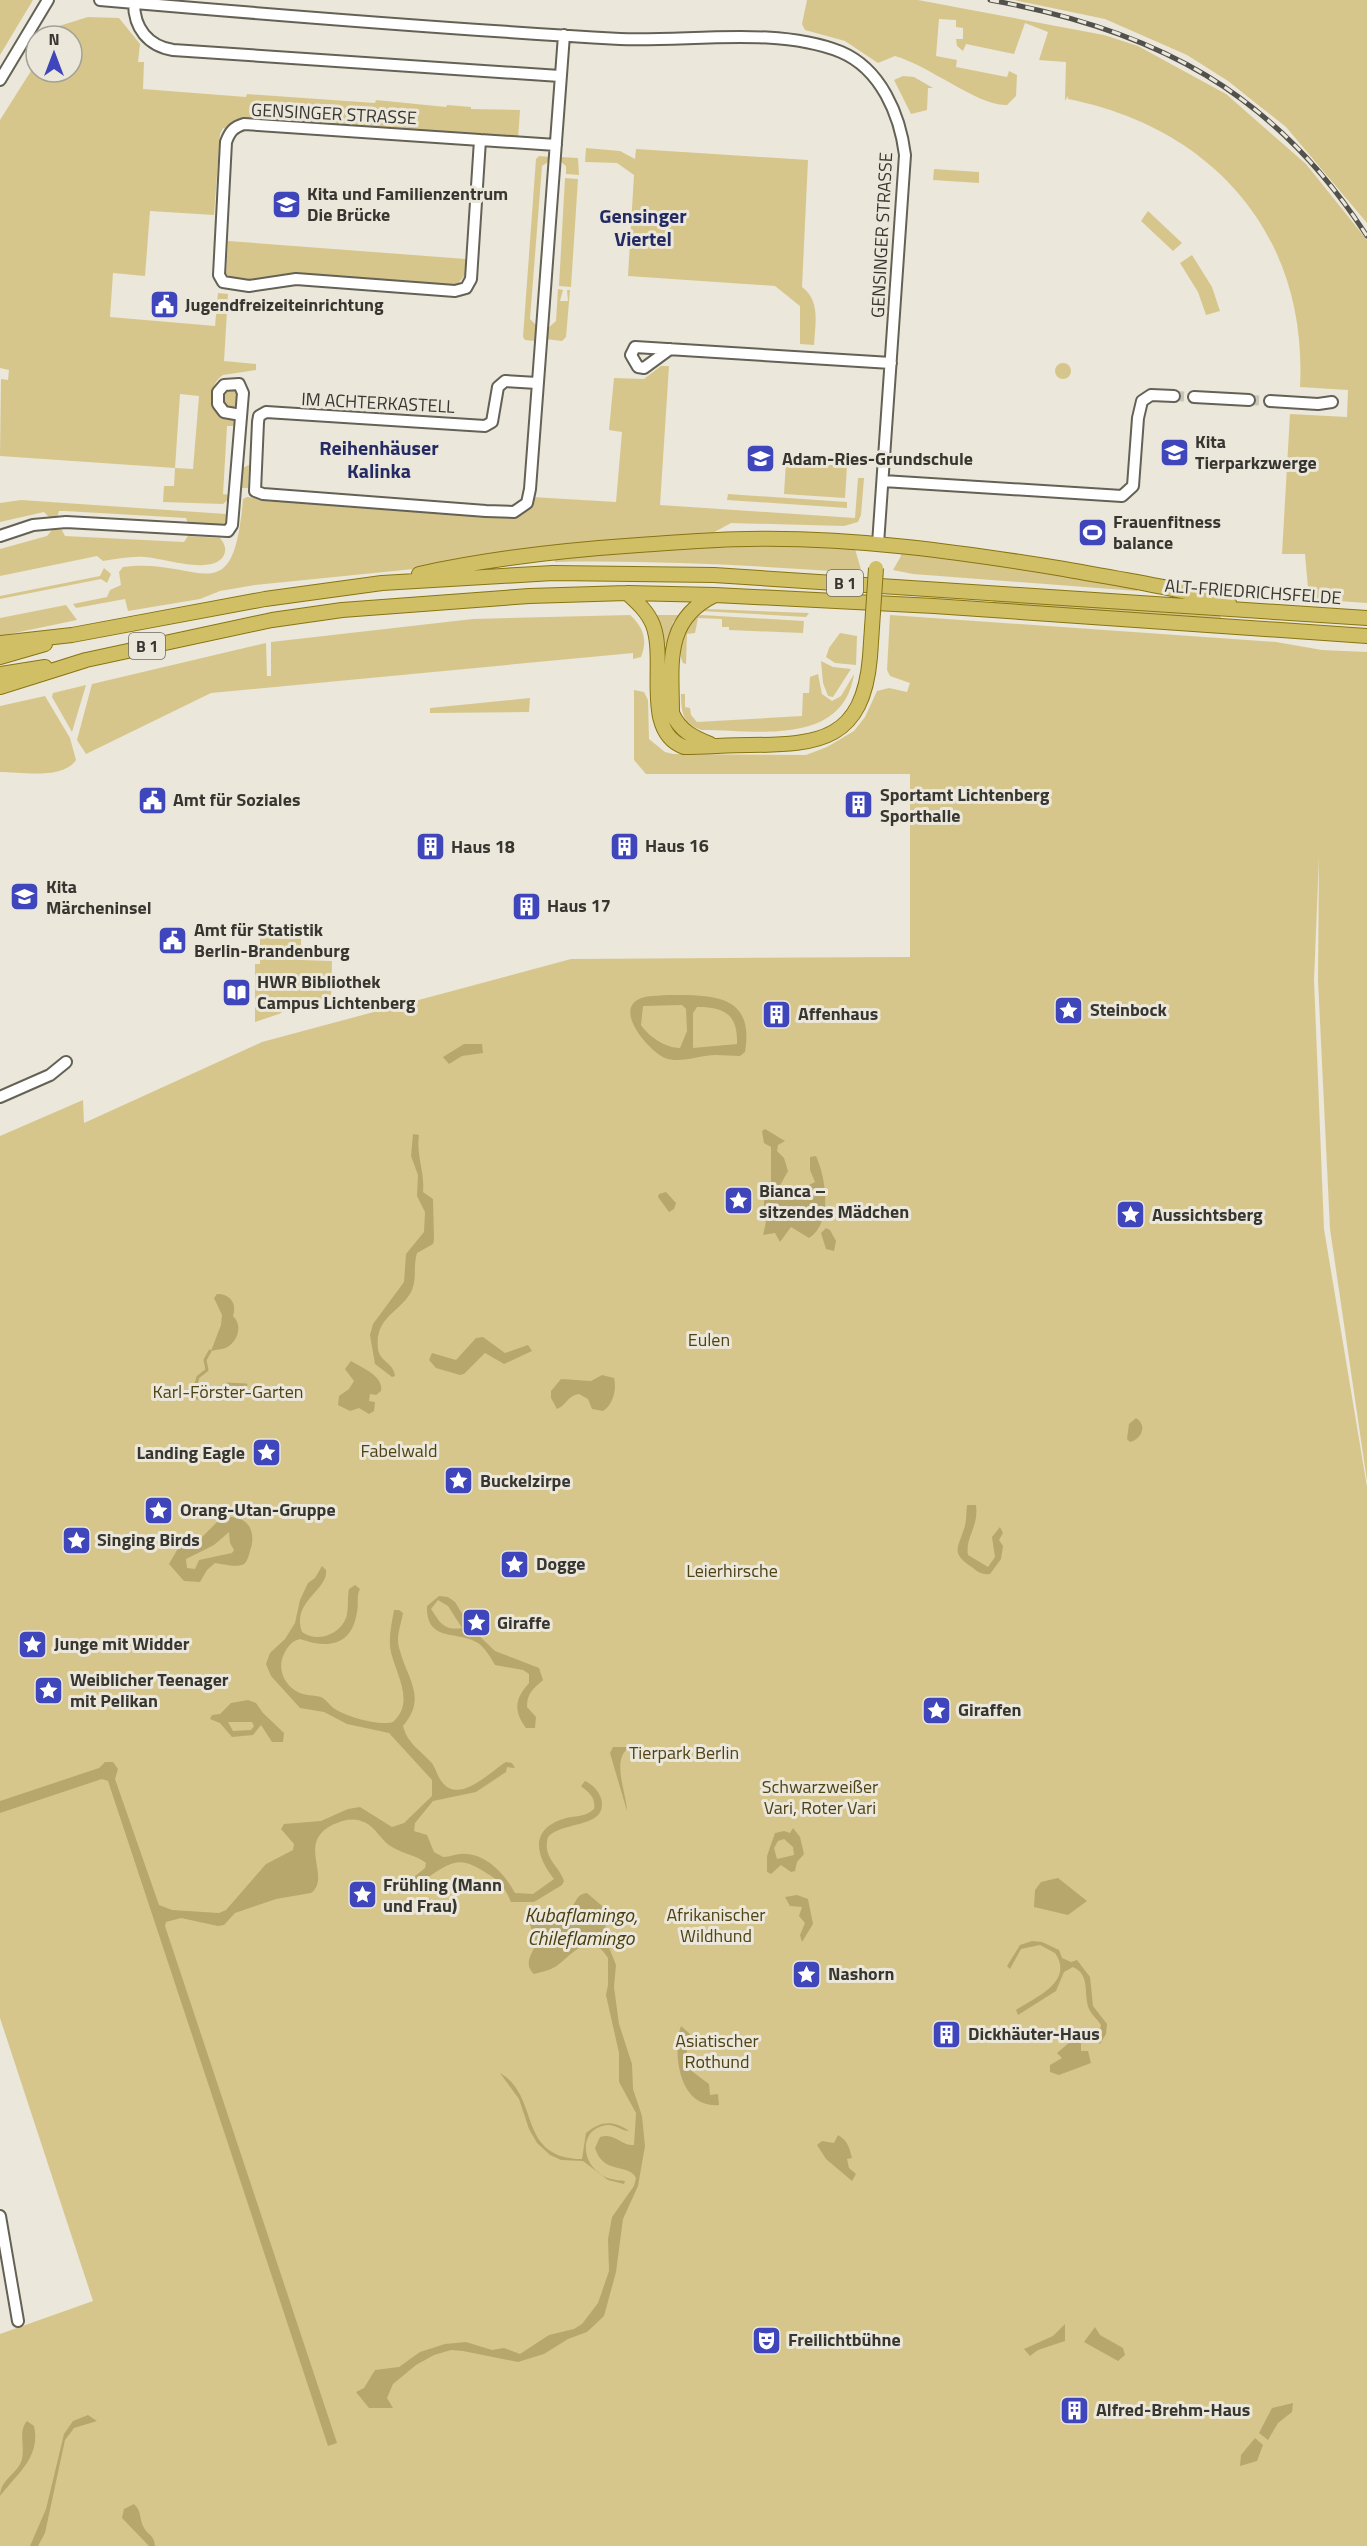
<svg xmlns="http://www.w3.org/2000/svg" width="1367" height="2546" font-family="'Titillium Web',sans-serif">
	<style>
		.green { fill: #d7c68c; fill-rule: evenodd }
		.water { fill: #b7a76d; fill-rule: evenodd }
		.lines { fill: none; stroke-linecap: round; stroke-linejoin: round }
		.stream { stroke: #b7a76d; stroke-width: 3 }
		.minor-tunnel { stroke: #c7c4b8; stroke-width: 10; stroke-dasharray: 10 5; stroke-linecap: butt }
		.minor-casing { stroke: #646155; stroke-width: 14 }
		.major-casing { stroke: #887411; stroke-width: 16 }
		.minor { stroke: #fff; stroke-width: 10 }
		.major { stroke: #d1bf66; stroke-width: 14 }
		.rail-casing { stroke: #53514b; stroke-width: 5 }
		.rail { stroke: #ebe7da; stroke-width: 3; stroke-dasharray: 9; stroke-linecap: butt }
		.major-bridge-casing { stroke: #887411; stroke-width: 16; stroke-linecap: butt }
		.major-bridge { stroke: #d1bf66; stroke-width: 14 }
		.labels { text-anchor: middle; stroke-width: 6; stroke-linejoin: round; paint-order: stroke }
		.shield { fill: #ebe7da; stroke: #6e6b64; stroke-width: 1.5 }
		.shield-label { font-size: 16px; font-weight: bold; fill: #383631 }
		.street-label { font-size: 18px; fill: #383631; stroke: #ebe7da }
		.poi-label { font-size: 18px; font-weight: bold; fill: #383631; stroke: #ebe7da; text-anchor: start }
		.park-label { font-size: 18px; fill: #4f4315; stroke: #ebe7da }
		.neighbourhood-label { font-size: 20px; font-weight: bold; fill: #242a64; stroke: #ebe7da }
		.water-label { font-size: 20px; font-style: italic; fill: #4a3e0f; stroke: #ebe7da }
	</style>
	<rect width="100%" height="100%" fill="#ebe7da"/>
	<path class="green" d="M0,0H33L0,55Z
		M807,0H918L1104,35L1138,46L1226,94L1306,164L1367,240V603L1309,599L1305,554H1282L1290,414L1347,417L1348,390L1300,387C1308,236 1214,128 1068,99V96L1065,101L1066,62L1039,60L1048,32L1025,23L1014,54L966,44L963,51L957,46L956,39H963V28L956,27V20L939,19L936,56L957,60L956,67L1007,77L1009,71L1017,75L1016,96L1007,105C980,107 928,65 895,56L878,63L845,41L805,30L802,24Z
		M1014,0H1367V223L1286,127L1228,81L1187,55L1105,19Z
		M88,17L119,18L140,44L138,62H144L143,89L246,97L247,94L375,103L376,100L446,107L447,105L471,107V109L520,110L518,139L247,121L228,129L223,128L220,134L214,215L150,211L145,276L113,273L110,317L215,326L218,293L228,294L224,361L256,364V370L223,375C206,387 216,402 224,416L235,419L234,426H227L223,494L230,495V498L223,504L163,502L164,486H174L175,468L0,456L1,379L8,380L9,370L0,368V120L36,63V72H72V36H53L59,26ZM180,394L199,396L193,469L175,468Z
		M903,76L914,77L933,88H928L927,110L911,114L894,80Z
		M586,148L620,151L635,159L636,149L808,160L802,287C821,301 815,325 814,345L800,344V306L775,286L628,276L634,175L617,163L585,162Z
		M539,156L551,157V160L542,166L530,319L537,326L535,341L525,340L523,337L536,159Z
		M560,157L578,158L579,175L566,174V166L560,161Z
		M934,169L979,172V183L933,180Z
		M565,178L578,179L571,287L559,286Z
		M1148,211L1182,243L1173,251L1141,221Z
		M228,241L466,259L465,275L456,286L287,274C269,279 241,287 226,274Z
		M1192,255L1212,287L1220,311L1206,315L1198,292L1180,263Z
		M558,289L563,290L560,301H568L567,290H570L566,337L562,341L546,339L547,329L556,321Z
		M1055 371a8 8 0 1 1 16 0a8 8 0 1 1-16 0Z
		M661,366H669L660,505L855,518L858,478H864L861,515L858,522L844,526L731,523L709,535L532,551L414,569L255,585L220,591L200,599L128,611L125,599L76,608L73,604L107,597L110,590L121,585L119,572L123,567C200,557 233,617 243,499L247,497L513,517L529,510L532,497L616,502L622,432L609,430L614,378L644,379Z
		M221 399a9 9 0 1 1 18 0a9 9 0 1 1-18 0Z
		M786,462L847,466L845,498L784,494Z
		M249,465L248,488H239L240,469Z
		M728,494L847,502V508L727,500Z
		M21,500L226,514L228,519L222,526H189L186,518L65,511H59L57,518L51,519L44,512L0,522V503Z
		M53,529L62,530L65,536L184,542L188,536L220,538C224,543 227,548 224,555C214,576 163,558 145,557C130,556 117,559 103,561L97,556L0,576V549L47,536Z
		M790,546L855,549L862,573C759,566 658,560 555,562L554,559L685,548Z
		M900,553L990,562L1137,588V591L913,574L893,570L901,556Z
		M104,568L111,574L107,583L101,579L0,599V596L100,576Z
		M993,600L1221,616L1220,619L993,603Z
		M66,605L77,620L0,636V618Z
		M707,609L809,613L806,617L700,611Z
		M630,615C643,627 648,639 641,657L633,659V653L211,693L86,754L77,740L92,684L266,643L267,676H271V642L473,619Z
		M653,615H679L673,622L666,647L661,626Z
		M701,615L804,621L803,633L729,630V627H722V619L698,618L695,633L687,634L686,664L683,663C675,647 684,622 701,615Z
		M890,615L1276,642L1322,650L1367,652V1481L1330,1229L1318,980L1319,857L1314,980L1324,1229L1367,1487V2546H0V2334L93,2301L0,2018V1136L83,1100L84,1123L262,1042L571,959L910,957V774H646L634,760V690L644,692L648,700L649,739L665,752L673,754L806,755L827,747L854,731L865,717L877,691L889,688L907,692L910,683L890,676L887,670Z
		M840,633L857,636L856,665L835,663L826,657L829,648Z
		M821,661L833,667L851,669L833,697L828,696L823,683Z
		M818,674L822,694L832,701L841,696L854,674C843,747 756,730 702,730C683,725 681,712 681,694H685V707L690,708L691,715L697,722L802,716L803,693H809L810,677Z
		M86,685L72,732L52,697L53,693Z
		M45,696L70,738L76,760C63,780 21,772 0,772V706Z
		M530,698L529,712L430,713V708Z
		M260,934H301V960L332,961L331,998L294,1005L279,1014L255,1022V964H260Z"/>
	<path class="water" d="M667,995C711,995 755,993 745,1052L740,1056C732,1056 724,1055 716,1055C700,1055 680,1064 665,1058C649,1051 614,1011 639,999C647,995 659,996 667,995ZM682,1005L686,1009L687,1031L680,1048C666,1048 649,1037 641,1025L643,1006ZM697,1007C724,1007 738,1014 737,1044L693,1048V1013Z
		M464,1044H482L483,1053L462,1056L449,1064L443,1057Z
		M765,1129L785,1141L778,1145L777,1151L784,1158L788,1171L778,1189L787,1187L801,1189L815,1182L810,1170V1157L816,1156C826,1178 833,1223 809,1238L791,1227L780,1242L775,1233L763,1235L766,1222L764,1220V1201L771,1186V1147L764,1143L762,1131Z
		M413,1134L419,1135C416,1156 425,1172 423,1192L433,1199L434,1240L433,1244L417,1253C413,1265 417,1278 412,1290C402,1312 374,1316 378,1349C380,1362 394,1363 395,1376L392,1377L375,1364L370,1335L373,1324L404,1282L406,1254L424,1232L425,1212L417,1196L418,1175L411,1156Z
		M666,1192L676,1203L674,1209L669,1212L658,1197L659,1194Z
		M826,1228L830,1230L836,1241L834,1251L826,1249L821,1233Z
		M217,1294C231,1294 237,1304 233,1316C242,1324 239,1339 229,1346C224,1350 217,1349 211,1351L221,1325L222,1315L214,1298Z
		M483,1337L505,1353L528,1345L532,1351L504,1364L485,1353L464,1374L460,1375L436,1368L429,1360L432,1353L456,1360L476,1338Z
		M351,1361C362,1368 384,1376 381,1391L376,1395L370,1394L369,1401L375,1402L374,1411L369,1414L359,1408L350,1411L338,1405L339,1396L349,1389L354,1381L345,1369Z
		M602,1375L614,1378C617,1389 613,1405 603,1411L592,1409L588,1399L579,1394C567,1396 566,1406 557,1409L551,1398V1391L561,1379L591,1381Z
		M1136,1418C1148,1426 1141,1439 1130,1442L1127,1439L1129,1424Z
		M967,1505H976C979,1527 965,1537 968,1555L988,1567L995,1557L992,1537L1000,1527L1003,1533L999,1540L1003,1546L1001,1559L990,1574C983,1575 979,1573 973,1568C951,1553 957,1550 964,1529C967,1521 966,1512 967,1505Z
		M231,1517C251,1518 256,1535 250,1551C249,1555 247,1562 244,1564C238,1568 222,1564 215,1563L207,1570L200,1582L184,1581L169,1564L177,1550L201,1538L217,1522ZM229,1532L230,1543L234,1550L232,1553L199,1560L195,1569L187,1568L186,1559L214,1545Z
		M322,1566L326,1570C329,1590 291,1601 302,1632C317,1643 339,1635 346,1618C349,1609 347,1598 349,1589L355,1585L360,1589C356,1596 359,1604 357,1612C352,1646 328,1649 300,1639C292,1641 288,1646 284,1654C276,1670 286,1689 303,1694C309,1696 315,1695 321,1697C327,1700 330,1706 335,1709C347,1717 379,1726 393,1722C417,1701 393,1670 390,1647C389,1634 392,1622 394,1610H399L403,1613C401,1626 395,1637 400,1651C408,1680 427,1698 403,1726C408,1744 419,1749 431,1762C436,1768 437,1776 442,1782C459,1805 491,1771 506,1762L512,1763L515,1768L507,1767L506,1772L476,1792L433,1801L415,1823L414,1831L427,1835L434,1852L443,1857C451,1857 458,1853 466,1854C488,1855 506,1876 515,1893L533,1894L554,1879C536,1856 529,1830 563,1819C574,1815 585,1818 594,1809C596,1797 589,1793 581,1786L585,1781C593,1785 598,1790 601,1798C609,1829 564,1820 548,1837C542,1858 559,1865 564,1881L562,1885L534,1902H511C505,1888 501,1882 488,1874C462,1857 455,1859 430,1876L431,1885L444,1890V1896L425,1887L409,1886L408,1882L425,1868L426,1863C416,1855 403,1854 392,1847C381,1841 376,1827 364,1822C355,1818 346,1819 337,1823C293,1840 333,1877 311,1893L276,1899L235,1913L224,1925L218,1926L181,1918L166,1922L165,1926L337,2443L328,2446L108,1781L102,1779L0,1813V1801L99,1768L105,1762H113L118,1769L115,1779L159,1905L172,1910L219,1913L226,1910L266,1864L293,1850L294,1844L281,1829L284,1824L321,1821L348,1809L360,1807L392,1827L404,1823L432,1796V1780L389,1733L347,1724L324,1712L300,1708L271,1676L266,1664L270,1653L285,1639L295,1623L300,1600L308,1583L315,1578Z
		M439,1596L448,1597L455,1602L471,1628L495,1651L539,1668L543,1680C533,1689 527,1693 527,1707L536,1717L535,1728H526C513,1710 515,1699 529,1683V1674L523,1670L495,1665C491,1658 485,1648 478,1643C458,1630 426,1643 427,1606ZM438,1600L448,1606L462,1628C443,1631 440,1622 431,1609Z
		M248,1700L256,1703L263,1713L284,1733L283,1742H272L261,1725L253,1735L232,1737L220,1723L210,1719L212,1715L220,1714L231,1703ZM228,1722H252L254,1726L251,1730L233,1731Z
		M613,1747H630C610,1758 627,1794 627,1811L610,1753Z
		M793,1828L800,1837L804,1854L797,1862L795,1871L791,1872L781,1865L771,1874L767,1872V1856L775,1833L784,1831L790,1833ZM784,1839L793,1847L794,1855L777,1859L774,1848L778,1841Z
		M1058,1878L1087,1901L1068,1915L1034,1907L1035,1890L1041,1882Z
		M587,1893L608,1911L604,1935L616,1965L614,1987L619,2024L632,2064L633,2089L642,2116L645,2146L638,2186L623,2219L616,2272L604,2316L587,2332L568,2339L544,2354L518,2362L463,2351L451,2350L434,2355L416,2365L393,2384L387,2398L393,2408H369L356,2392L364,2388L375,2370L399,2367L420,2352L445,2344L466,2342L492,2350L504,2348L520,2354L549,2335L574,2329L582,2324L598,2303L609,2271L608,2239L612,2217L634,2186L636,2178C629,2163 603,2175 595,2148L600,2137C615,2132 621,2146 634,2145L636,2113L619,2082V2053L606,1995L608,1985V1958C588,1926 568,1961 553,1968C547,1971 540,1972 534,1974C523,1965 532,1953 536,1944L530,1924C541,1920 560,1918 570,1909C577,1902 576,1894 587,1893Z
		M797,1895L808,1899L813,1924L802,1942L800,1935L805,1923L799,1916L802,1907L790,1906L785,1897Z
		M1032,1941L1042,1942L1059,1950L1062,1958L1071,1962L1077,1960L1090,1977L1093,2006L1107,2024L1106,2034L1100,2044L1097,2042L1101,2025C1097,2019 1092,2015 1089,2009C1083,1994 1091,1975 1073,1967L1064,1972L1056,1991L1018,2015L1016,2010C1034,1998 1075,1982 1055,1953L1040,1945L1021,1949L1010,1969L1007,1966L1020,1945Z
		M681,2026L690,2034L686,2056L689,2069L709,2084L710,2095L718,2094L719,2105C679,2109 672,2054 681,2026Z
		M1070,2042H1081V2051H1088L1091,2063L1059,2075L1050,2072V2065L1062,2058L1057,2053Z
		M500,2073C541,2096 516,2158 582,2159L586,2133C601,2121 613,2120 629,2131C622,2131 615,2124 607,2125C581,2128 580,2158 598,2172C605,2179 615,2180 625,2181L624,2184L608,2180L583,2161L561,2160L550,2155L537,2143L529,2129L519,2099Z
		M838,2135C848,2141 849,2147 852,2158L847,2159L849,2168L856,2174L852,2181L826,2159L817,2145L822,2141L834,2143Z
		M1065,2324V2341L1038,2350L1030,2356L1024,2349L1053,2336Z
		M1095,2327L1100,2335L1123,2348L1125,2355L1118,2361L1084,2342Z
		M1293,2403L1292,2412L1278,2423L1268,2440L1259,2433L1272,2408Z
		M88,2415L97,2421L74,2428L65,2440L45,2533L38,2546H30L46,2509L64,2434L73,2421Z
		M27,2421L34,2426C41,2457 17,2474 0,2496C0,2479 18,2474 22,2459C25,2446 18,2431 27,2421Z
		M1255,2438L1263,2445L1257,2461L1240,2466L1241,2455Z
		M134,2504C142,2512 139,2517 143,2526C147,2535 154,2534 155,2546H149L122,2518L124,2509Z"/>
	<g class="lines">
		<path class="stream" d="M210,1351L205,1360L207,1370L198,1377L193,1395L197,1398C211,1396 216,1390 227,1384L246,1385"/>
		<path class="minor-tunnel" d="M1174,396L1194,397
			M1249,400L1270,401"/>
		<defs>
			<path id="minor" d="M100,0C273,15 447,29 620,39C688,42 776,26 841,52C881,69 900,115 905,155L878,544
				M134,3C134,28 148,46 173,50L560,76
				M0,80L48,0
				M480,140L471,279L466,288L455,291L296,279L249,286L223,282L219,275L226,142C230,131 234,127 244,124L556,145
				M670,349L644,368L638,367L631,355L635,347L891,363
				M537,383L505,381L498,387L492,422L485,426L266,412L259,416L258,422L255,491L263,494L486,511L514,512L527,503L530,489L564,35
				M1194,397L1249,400
				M1270,401L1318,404L1332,402
				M883,481L1122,496L1133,486L1138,418L1142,401L1151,395L1174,396
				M0,536L33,525L66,522L228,531L232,525L243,393L239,384L224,385L218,392V404L224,412L241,415
				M0,1097L50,1075L66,1062
				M0,2216L18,2321"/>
			<path id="major" d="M419,574C490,558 565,550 639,545C675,543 712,539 748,539C854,537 960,552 1064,569C1119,579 1175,587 1229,603
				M627,593C637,602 648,612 653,625C667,662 641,731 684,747C706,747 727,745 749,745C820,745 863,740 870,657
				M0,643L72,635L265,599L382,583L553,573L714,575L1367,618
				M0,657L45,644
				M0,674L45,667
				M0,687L86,660L272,620L342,610L529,596L627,593L715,595L934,606L1367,636
				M710,744C693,737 680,731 672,713C672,665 663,620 715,595"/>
		</defs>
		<use href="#minor" class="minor-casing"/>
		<use href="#major" class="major-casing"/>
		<use href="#minor" class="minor"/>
		<use href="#major" class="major"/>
		<defs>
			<path id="rail" d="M990,0C1156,30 1274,92 1367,236"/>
		</defs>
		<use href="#rail" class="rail-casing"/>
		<use href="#rail" class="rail"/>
		<defs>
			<path id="major-bridge" d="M870,657L876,568"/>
		</defs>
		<use href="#major-bridge" class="major-bridge-casing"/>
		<use href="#major-bridge" class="major-bridge"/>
	</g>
	<defs>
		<symbol id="school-square" viewBox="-11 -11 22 22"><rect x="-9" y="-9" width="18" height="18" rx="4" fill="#3f45ba" stroke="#ebe7da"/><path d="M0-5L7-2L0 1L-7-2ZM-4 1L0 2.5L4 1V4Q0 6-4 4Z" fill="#fff"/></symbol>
		<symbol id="civic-square" viewBox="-11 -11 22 22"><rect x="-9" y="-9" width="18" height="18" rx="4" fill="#3f45ba" stroke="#ebe7da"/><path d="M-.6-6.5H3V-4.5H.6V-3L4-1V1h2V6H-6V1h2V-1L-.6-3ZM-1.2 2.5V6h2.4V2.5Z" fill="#fff"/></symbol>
		<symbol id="stadium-square" viewBox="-11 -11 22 22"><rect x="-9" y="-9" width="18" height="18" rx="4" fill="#3f45ba" stroke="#ebe7da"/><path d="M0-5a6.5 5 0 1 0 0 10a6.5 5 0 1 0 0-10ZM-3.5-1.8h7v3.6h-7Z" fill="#fff"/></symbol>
		<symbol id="building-square" viewBox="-11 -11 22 22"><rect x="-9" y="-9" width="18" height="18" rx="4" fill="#3f45ba" stroke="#ebe7da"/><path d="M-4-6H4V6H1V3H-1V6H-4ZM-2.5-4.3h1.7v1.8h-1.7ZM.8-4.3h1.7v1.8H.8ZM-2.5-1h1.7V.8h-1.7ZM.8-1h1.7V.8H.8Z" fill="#fff"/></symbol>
		<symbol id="library-square" viewBox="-11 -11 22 22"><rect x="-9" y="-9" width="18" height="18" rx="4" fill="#3f45ba" stroke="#ebe7da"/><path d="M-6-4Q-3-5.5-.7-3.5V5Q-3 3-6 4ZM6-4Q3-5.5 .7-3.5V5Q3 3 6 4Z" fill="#fff"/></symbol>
		<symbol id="sight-square" viewBox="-11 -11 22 22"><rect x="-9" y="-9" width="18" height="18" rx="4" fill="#3f45ba" stroke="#ebe7da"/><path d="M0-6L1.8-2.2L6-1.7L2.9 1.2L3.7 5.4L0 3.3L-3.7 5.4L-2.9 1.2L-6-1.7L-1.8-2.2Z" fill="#fff"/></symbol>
		<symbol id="theatre-square" viewBox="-11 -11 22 22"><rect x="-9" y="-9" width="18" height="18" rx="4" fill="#3f45ba" stroke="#ebe7da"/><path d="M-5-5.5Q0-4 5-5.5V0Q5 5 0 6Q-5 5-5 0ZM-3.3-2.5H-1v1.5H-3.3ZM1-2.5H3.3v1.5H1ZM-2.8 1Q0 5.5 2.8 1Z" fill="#fff"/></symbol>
	</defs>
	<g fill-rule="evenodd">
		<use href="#school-square" x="270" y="188" width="33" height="33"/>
		<use href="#civic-square" x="148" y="288" width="33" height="33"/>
		<use href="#school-square" x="1158" y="436" width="33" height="33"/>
		<use href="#school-square" x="744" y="442" width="33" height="33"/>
		<use href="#stadium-square" x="1076" y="516" width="33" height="33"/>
		<use href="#civic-square" x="136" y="784" width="33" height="33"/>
		<use href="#building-square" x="842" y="788" width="33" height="33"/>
		<use href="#building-square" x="608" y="830" width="33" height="33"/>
		<use href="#building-square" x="414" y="830" width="33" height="33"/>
		<use href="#school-square" x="8" y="880" width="33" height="33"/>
		<use href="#building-square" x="510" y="890" width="33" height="33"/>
		<use href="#civic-square" x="156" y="924" width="33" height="33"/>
		<use href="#library-square" x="220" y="976" width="33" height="33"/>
		<use href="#sight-square" x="1052" y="994" width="33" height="33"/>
		<use href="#building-square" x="760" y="998" width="33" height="33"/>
		<use href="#sight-square" x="722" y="1184" width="33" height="33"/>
		<use href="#sight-square" x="1114" y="1198" width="33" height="33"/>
		<use href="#sight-square" x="250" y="1436" width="33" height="33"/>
		<use href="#sight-square" x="442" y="1464" width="33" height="33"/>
		<use href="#sight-square" x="142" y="1494" width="33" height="33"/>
		<use href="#sight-square" x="60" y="1524" width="33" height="33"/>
		<use href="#sight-square" x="498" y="1548" width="33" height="33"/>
		<use href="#sight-square" x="460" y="1606" width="33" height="33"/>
		<use href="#sight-square" x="16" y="1628" width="33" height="33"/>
		<use href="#sight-square" x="32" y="1674" width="33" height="33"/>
		<use href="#sight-square" x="920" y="1694" width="33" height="33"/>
		<use href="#sight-square" x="346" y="1878" width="33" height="33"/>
		<use href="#sight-square" x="790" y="1958" width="33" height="33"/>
		<use href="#building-square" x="930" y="2018" width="33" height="33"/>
		<use href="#theatre-square" x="750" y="2324" width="33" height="33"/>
		<use href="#building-square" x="1058" y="2394" width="33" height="33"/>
	</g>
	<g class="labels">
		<g class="shield">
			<rect x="827" y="570" width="36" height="26" rx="4.5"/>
			<rect x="129" y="633" width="36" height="26" rx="4.5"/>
		</g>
		<g class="shield-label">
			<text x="845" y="589">B 1</text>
			<text x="147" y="652">B 1</text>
		</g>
		<g class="street-label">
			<text transform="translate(334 114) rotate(3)" y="6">GENSINGER STRASSE</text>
			<text transform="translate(882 235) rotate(-87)" y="6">GENSINGER STRASSE</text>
			<text transform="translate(378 403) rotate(3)" y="6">IM ACHTERKASTELL</text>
			<text transform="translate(1253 592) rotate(4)" y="6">ALT-FRIEDRICHSFELDE</text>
		</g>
		<g class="poi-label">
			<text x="307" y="200">Kita und Familienzentrum<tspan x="307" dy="21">Die Brücke</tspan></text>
			<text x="185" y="311">Jugendfreizeiteinrichtung</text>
			<text x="1195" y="448">Kita<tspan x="1195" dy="21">Tierparkzwerge</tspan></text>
			<text x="782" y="465">Adam-Ries-Grundschule</text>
			<text x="1113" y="528">Frauenfitness<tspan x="1113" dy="21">balance</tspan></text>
			<text x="880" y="801">Sportamt Lichtenberg<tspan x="880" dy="21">Sporthalle</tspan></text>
			<text x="173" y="806">Amt für Soziales</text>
			<text x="645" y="852">Haus 16</text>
			<text x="451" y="853">Haus 18</text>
			<text x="46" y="893">Kita<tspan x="46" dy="21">Märcheninsel</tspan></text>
			<text x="547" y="912">Haus 17</text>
			<text x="194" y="936">Amt für Statistik<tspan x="194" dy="21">Berlin-Brandenburg</tspan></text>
			<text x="257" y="988">HWR Bibliothek<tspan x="257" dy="21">Campus Lichtenberg</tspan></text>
			<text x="1090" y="1016">Steinbock</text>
			<text x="798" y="1020">Affenhaus</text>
			<text x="759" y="1197">Bianca –<tspan x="759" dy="21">sitzendes Mädchen</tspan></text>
			<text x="1152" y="1221">Aussichtsberg</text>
			<text x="245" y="1459" text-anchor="end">Landing Eagle</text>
			<text x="480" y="1487">Buckelzirpe</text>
			<text x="180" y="1516">Orang-Utan-Gruppe</text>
			<text x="97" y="1546">Singing Birds</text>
			<text x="536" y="1570">Dogge</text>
			<text x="497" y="1629">Giraffe</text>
			<text x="54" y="1650">Junge mit Widder</text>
			<text x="70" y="1686">Weiblicher Teenager<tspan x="70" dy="21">mit Pelikan</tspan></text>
			<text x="958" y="1716">Giraffen</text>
			<text x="383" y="1891">Frühling (Mann<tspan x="383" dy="21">und Frau)</tspan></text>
			<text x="828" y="1980">Nashorn</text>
			<text x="968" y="2040">Dickhäuter-Haus</text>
			<text x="788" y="2346">Freilichtbühne</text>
			<text x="1096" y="2416">Alfred-Brehm-Haus</text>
		</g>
		<g class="park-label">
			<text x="709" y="1346">Eulen</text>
			<text x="228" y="1398">Karl-Förster-Garten</text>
			<text x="399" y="1457">Fabelwald</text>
			<text x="732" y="1577">Leierhirsche</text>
			<text x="684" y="1759">Tierpark Berlin</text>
			<text x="820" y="1793">Schwarzweißer<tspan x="820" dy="21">Vari, Roter Vari</tspan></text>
			<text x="716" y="1921">Afrikanischer<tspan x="716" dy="21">Wildhund</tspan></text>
			<text x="717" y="2047">Asiatischer<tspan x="717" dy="21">Rothund</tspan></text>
		</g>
		<g class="neighbourhood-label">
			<text x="643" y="223">Gensinger<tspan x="643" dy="23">Viertel</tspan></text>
			<text x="379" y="455">Reihenhäuser<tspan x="379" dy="23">Kalinka</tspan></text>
		</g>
		<g class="water-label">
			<text x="581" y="1922">Kubaflamingo,<tspan x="581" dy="23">Chileflamingo</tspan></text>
		</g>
	</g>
	<g transform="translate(54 54)"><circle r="28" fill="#ebe7da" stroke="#a3a096" stroke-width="1.5"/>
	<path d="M0-4.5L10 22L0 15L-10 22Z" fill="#3f45ba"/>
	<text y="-9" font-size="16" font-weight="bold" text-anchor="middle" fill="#383631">N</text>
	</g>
</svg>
